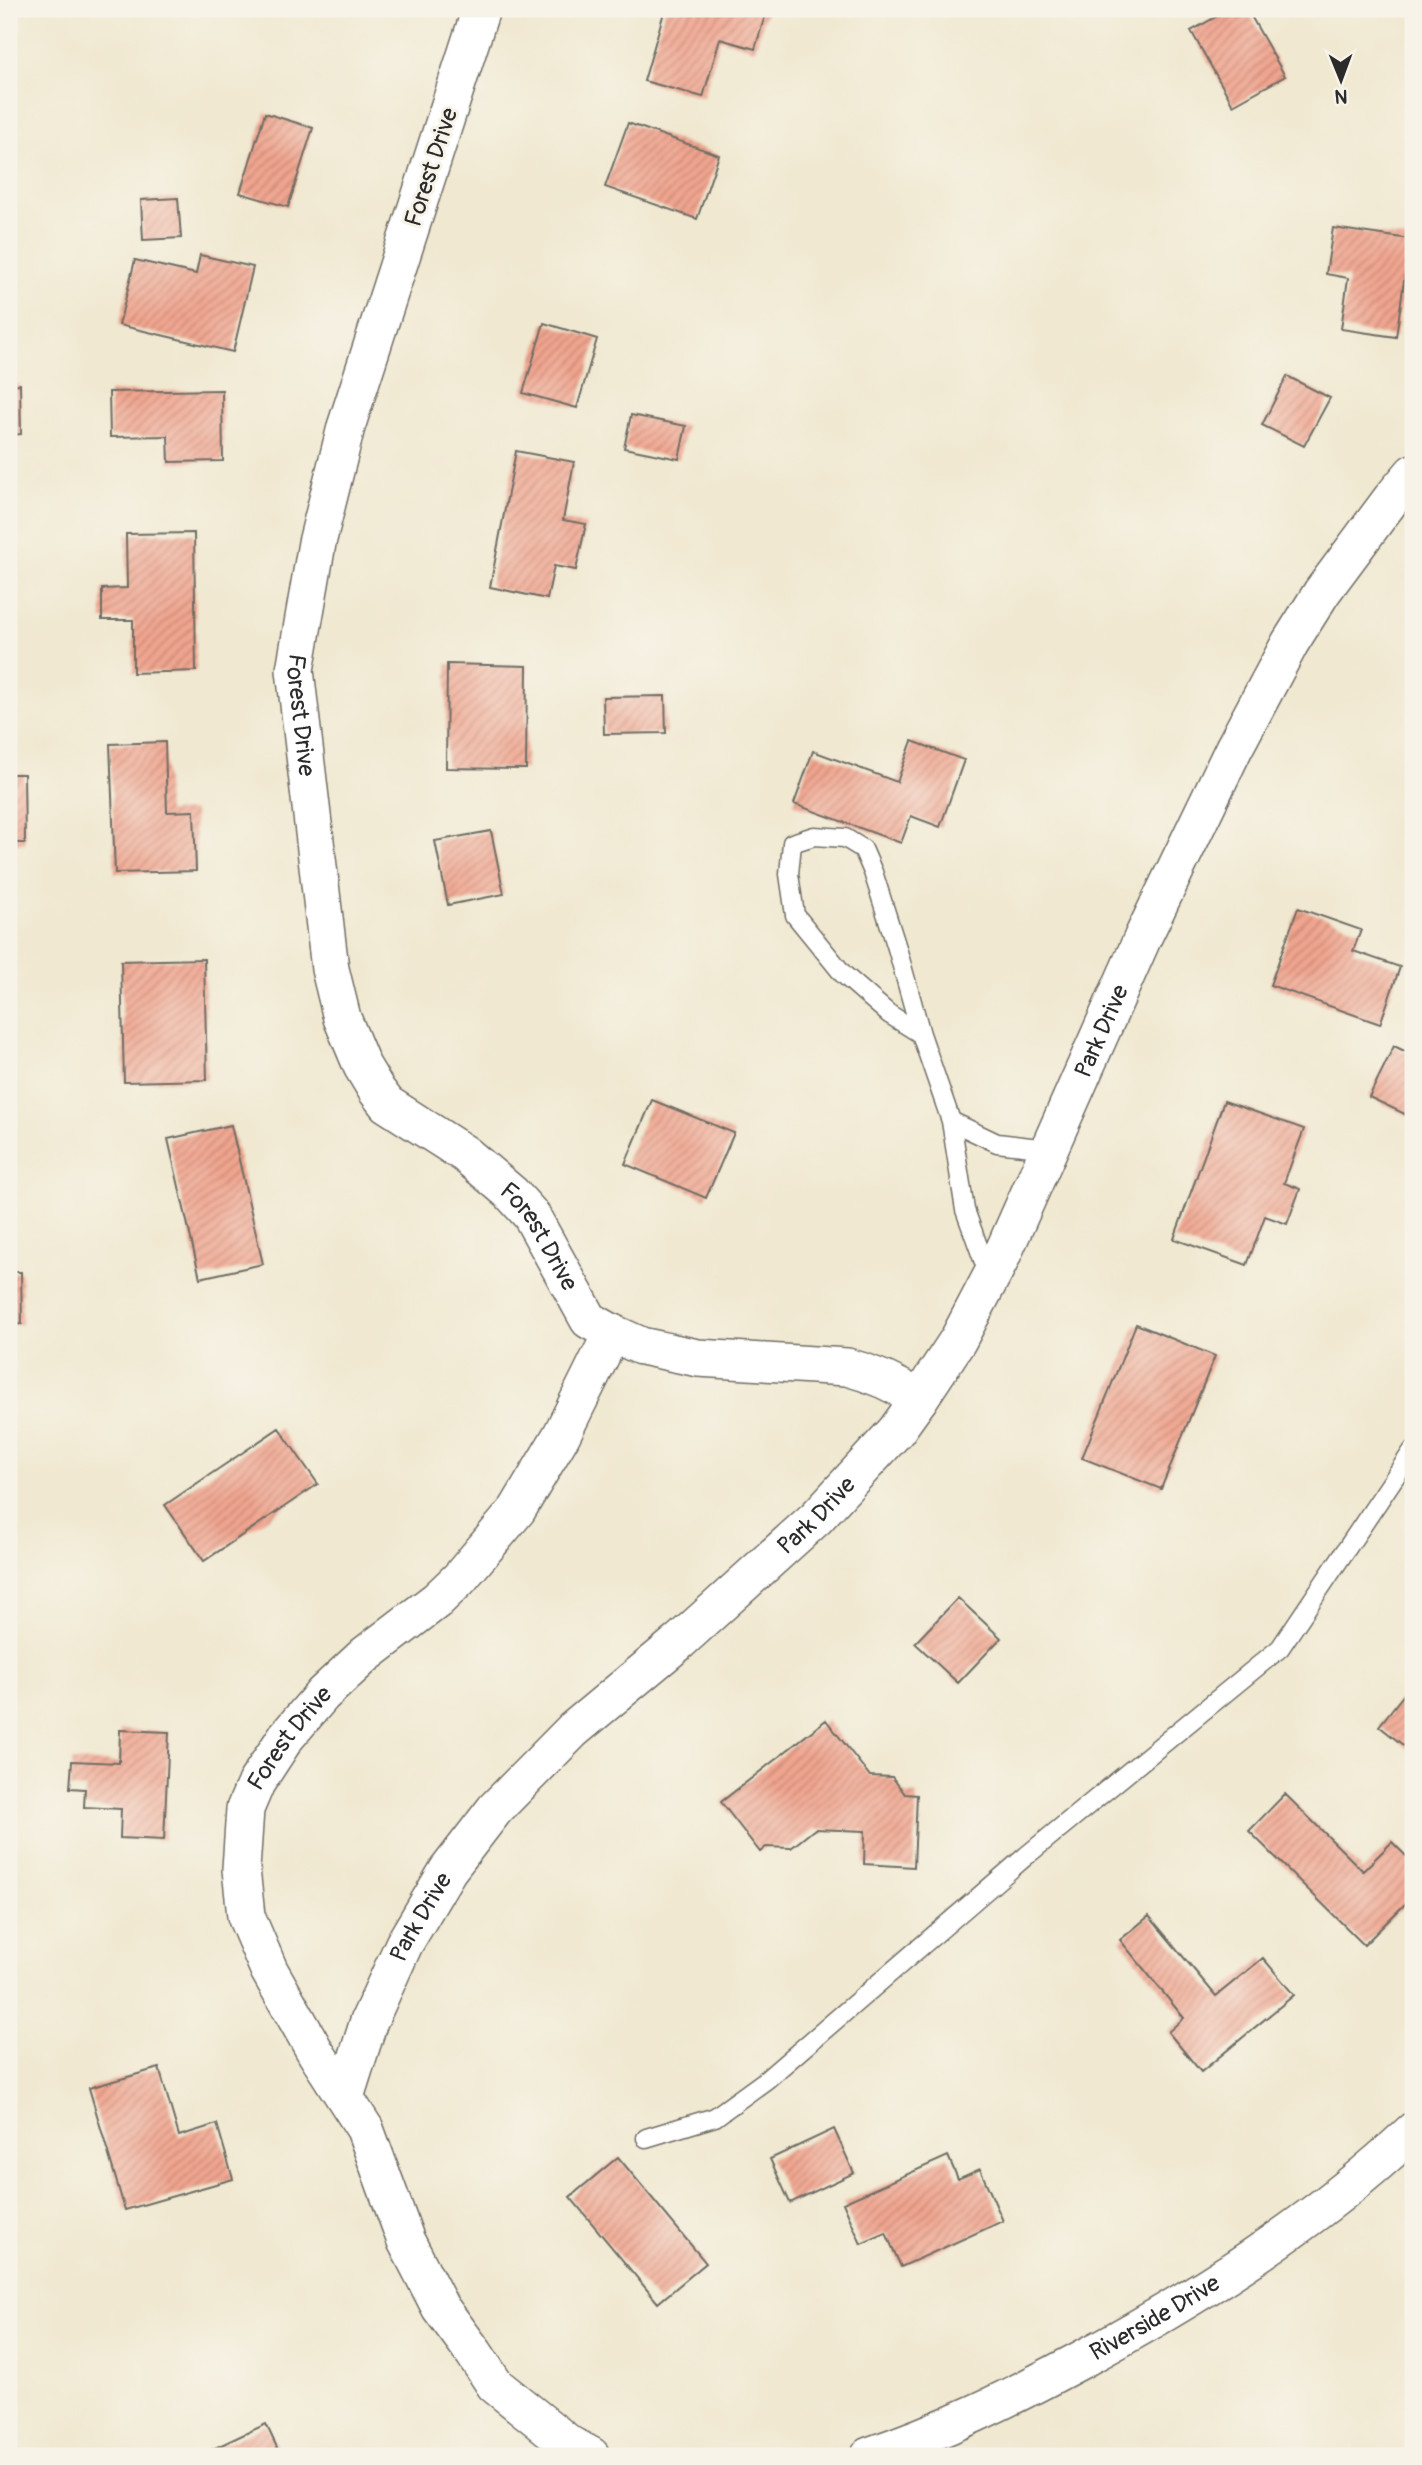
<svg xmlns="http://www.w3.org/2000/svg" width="1422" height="2465" font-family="Pangolin,sans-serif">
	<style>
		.building { fill: url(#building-hatch) }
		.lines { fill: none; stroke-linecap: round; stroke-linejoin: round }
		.service-casing { stroke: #706d65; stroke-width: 21 }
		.minor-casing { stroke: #706d65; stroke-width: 40 }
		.service { stroke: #fff; stroke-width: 18 }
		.minor { stroke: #fff; stroke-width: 37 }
		.labels { text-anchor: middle; stroke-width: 6; stroke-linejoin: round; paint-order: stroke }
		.street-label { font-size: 24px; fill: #2b2b2b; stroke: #f7f3e8 }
	</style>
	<defs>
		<pattern id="building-hatch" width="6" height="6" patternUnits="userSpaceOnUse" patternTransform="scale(1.75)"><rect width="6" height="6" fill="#f1a58f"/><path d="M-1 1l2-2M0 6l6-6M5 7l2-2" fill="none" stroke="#c38775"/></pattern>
	</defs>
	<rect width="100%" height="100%" fill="#f7f3e8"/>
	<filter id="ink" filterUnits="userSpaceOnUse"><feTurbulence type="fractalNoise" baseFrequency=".0143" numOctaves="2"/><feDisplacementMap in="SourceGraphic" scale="14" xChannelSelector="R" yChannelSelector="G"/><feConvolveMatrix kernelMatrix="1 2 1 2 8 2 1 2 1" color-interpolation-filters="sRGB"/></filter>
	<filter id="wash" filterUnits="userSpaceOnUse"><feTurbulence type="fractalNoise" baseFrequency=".00686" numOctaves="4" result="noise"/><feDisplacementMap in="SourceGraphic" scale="28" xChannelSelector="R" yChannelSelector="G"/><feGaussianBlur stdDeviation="1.57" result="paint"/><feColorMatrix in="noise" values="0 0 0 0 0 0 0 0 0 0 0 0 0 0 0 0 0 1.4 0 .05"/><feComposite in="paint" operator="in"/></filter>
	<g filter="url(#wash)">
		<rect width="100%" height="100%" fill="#f0e8d0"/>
		<g id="blocks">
			<path class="building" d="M665,9H767L755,49L720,39L703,97L644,81Z
				M1230,9H1247L1285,76L1233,105L1191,31Z
				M265,113L313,128L288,207L240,193Z
				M628,123L719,155L697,219L605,187Z
				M178,198L181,238L143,240L141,200Z
				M1333,228L1410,239L1396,337L1341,329L1348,278L1326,274Z
				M200,255L253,267L233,352L119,325L135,260L196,274Z
				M544,323L597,339L577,408L523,393Z
				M1287,376L1330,398L1304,446L1262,425Z
				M20,384L21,434L9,435V385Z
				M222,390L223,461L169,462L168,436L110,437L109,392Z
				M631,415L686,426L679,459L624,448Z
				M516,451L574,462L563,520L586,524L576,570L554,566L547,599L490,587Z
				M194,533L196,671L133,673V620H102V589L127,588L126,534Z
				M447,664L527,666L526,769L446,768Z
				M665,696L666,733L604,734L603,697Z
				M912,741L964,760L940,827L911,816L901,843L794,804L813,751L897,782Z
				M165,742L167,812L194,811L196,871L115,873L110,744Z
				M9,774H24L25,843H9Z
				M491,831L504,894L448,905L435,841Z
				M1298,908L1361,930L1353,951L1400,967L1380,1024L1270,985Z
				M204,959L207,1080L124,1082L121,961Z
				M1394,1046L1413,1055V1118L1369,1097Z
				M652,1100L734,1133L706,1198L625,1164Z
				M1224,1101L1304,1129L1284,1183L1300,1189L1287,1224L1265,1216L1247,1265L1174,1239Z
				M231,1125L263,1264L200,1278L168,1139Z
				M9,1272H21L22,1324L9,1325Z
				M1136,1324L1215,1356L1161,1489L1082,1458Z
				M279,1428L318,1484L204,1561L165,1505Z
				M958,1598L1001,1638L958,1683L915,1643Z
				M1413,1683V1753L1379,1726Z
				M826,1720L870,1776L892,1777L905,1794L917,1795L914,1867L864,1864L865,1831L815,1829L791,1848L766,1847L760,1852L721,1802Z
				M120,1730L169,1732L164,1840L120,1838L121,1809L84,1807L85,1789L70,1788L72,1761L119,1763Z
				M1285,1794L1363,1871L1392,1842L1413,1863V1896L1364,1945L1249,1831Z
				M1149,1916L1216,1996L1263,1958L1294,1995L1201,2072L1168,2032L1184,2018L1120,1940Z
				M159,2068L179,2136L217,2124L233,2179L125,2210L89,2088Z
				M834,2129L854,2173L790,2203L770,2159Z
				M948,2156L958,2179L980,2169L1003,2221L901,2267L886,2233L861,2244L843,2203Z
				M618,2157L706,2263L658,2303L570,2197Z
				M266,2424L281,2456H198Z"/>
		</g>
	</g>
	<g filter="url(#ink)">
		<use href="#blocks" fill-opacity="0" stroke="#706d65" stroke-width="2"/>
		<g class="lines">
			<defs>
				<path id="service" d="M921,1034L889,1014L843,974L795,915L789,874L792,843L814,836L845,838L863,849L873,872L897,948L921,1034L951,1121L997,1143L1048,1149
					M951,1121L965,1210L989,1276
					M646,2138L715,2117L766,2080L1026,1856L1280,1648L1413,1450"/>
				<g id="minor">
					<path id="s1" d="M481,9L346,427L317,543L295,670L330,969L342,1018L362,1066L377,1091L387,1104L465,1154L511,1193L531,1215L589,1320L612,1333L641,1346L698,1358L847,1367C874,1374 896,1384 919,1399"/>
					<path id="s2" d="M345,2097L369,2021L404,1944L448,1870L495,1809L573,1730L680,1641L816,1518L896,1431L919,1399L958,1340L999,1262L1143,937L1234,748L1290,643L1322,592L1392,498L1413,473"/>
					<path id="s3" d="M591,2456L570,2445L495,2385L474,2353L440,2307L406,2241L365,2129L316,2053L269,1970L246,1916L241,1869L245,1809L256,1783L286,1737L323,1694L365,1655L437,1600L459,1579L517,1510L561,1436L612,1333"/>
					<path id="s4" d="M869,2456C943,2431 1008,2399 1077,2362C1196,2298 1314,2224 1413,2131"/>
				</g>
			</defs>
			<use href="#service" class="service-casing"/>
			<use href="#minor" class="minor-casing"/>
			<use href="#service" class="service"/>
			<use href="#minor" class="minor"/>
		</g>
	</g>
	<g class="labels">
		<g class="street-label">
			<text transform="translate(431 167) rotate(-72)" y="8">Forest Drive</text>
			<text dy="8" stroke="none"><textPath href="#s1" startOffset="733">Forest Drive</textPath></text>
			<text dy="8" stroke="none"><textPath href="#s2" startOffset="1330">Park Drive</textPath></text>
			<text dy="8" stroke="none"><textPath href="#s1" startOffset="1342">Forest Drive</textPath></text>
			<text dy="8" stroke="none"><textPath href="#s2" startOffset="763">Park Drive</textPath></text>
			<text dy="8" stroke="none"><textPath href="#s3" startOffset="845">Forest Drive</textPath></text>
			<text dy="8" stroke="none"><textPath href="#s2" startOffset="196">Park Drive</textPath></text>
			<text dy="8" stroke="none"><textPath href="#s4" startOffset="318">Riverside Drive</textPath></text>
		</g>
	</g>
	<rect width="1422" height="2465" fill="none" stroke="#f7f3e8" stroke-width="35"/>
	<g transform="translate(1341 80) rotate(179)" stroke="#f7f3e8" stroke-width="5" paint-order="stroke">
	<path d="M0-5L12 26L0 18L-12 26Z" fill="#2b2b2b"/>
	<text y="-10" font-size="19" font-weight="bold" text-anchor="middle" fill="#2b2b2b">N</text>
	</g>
</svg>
